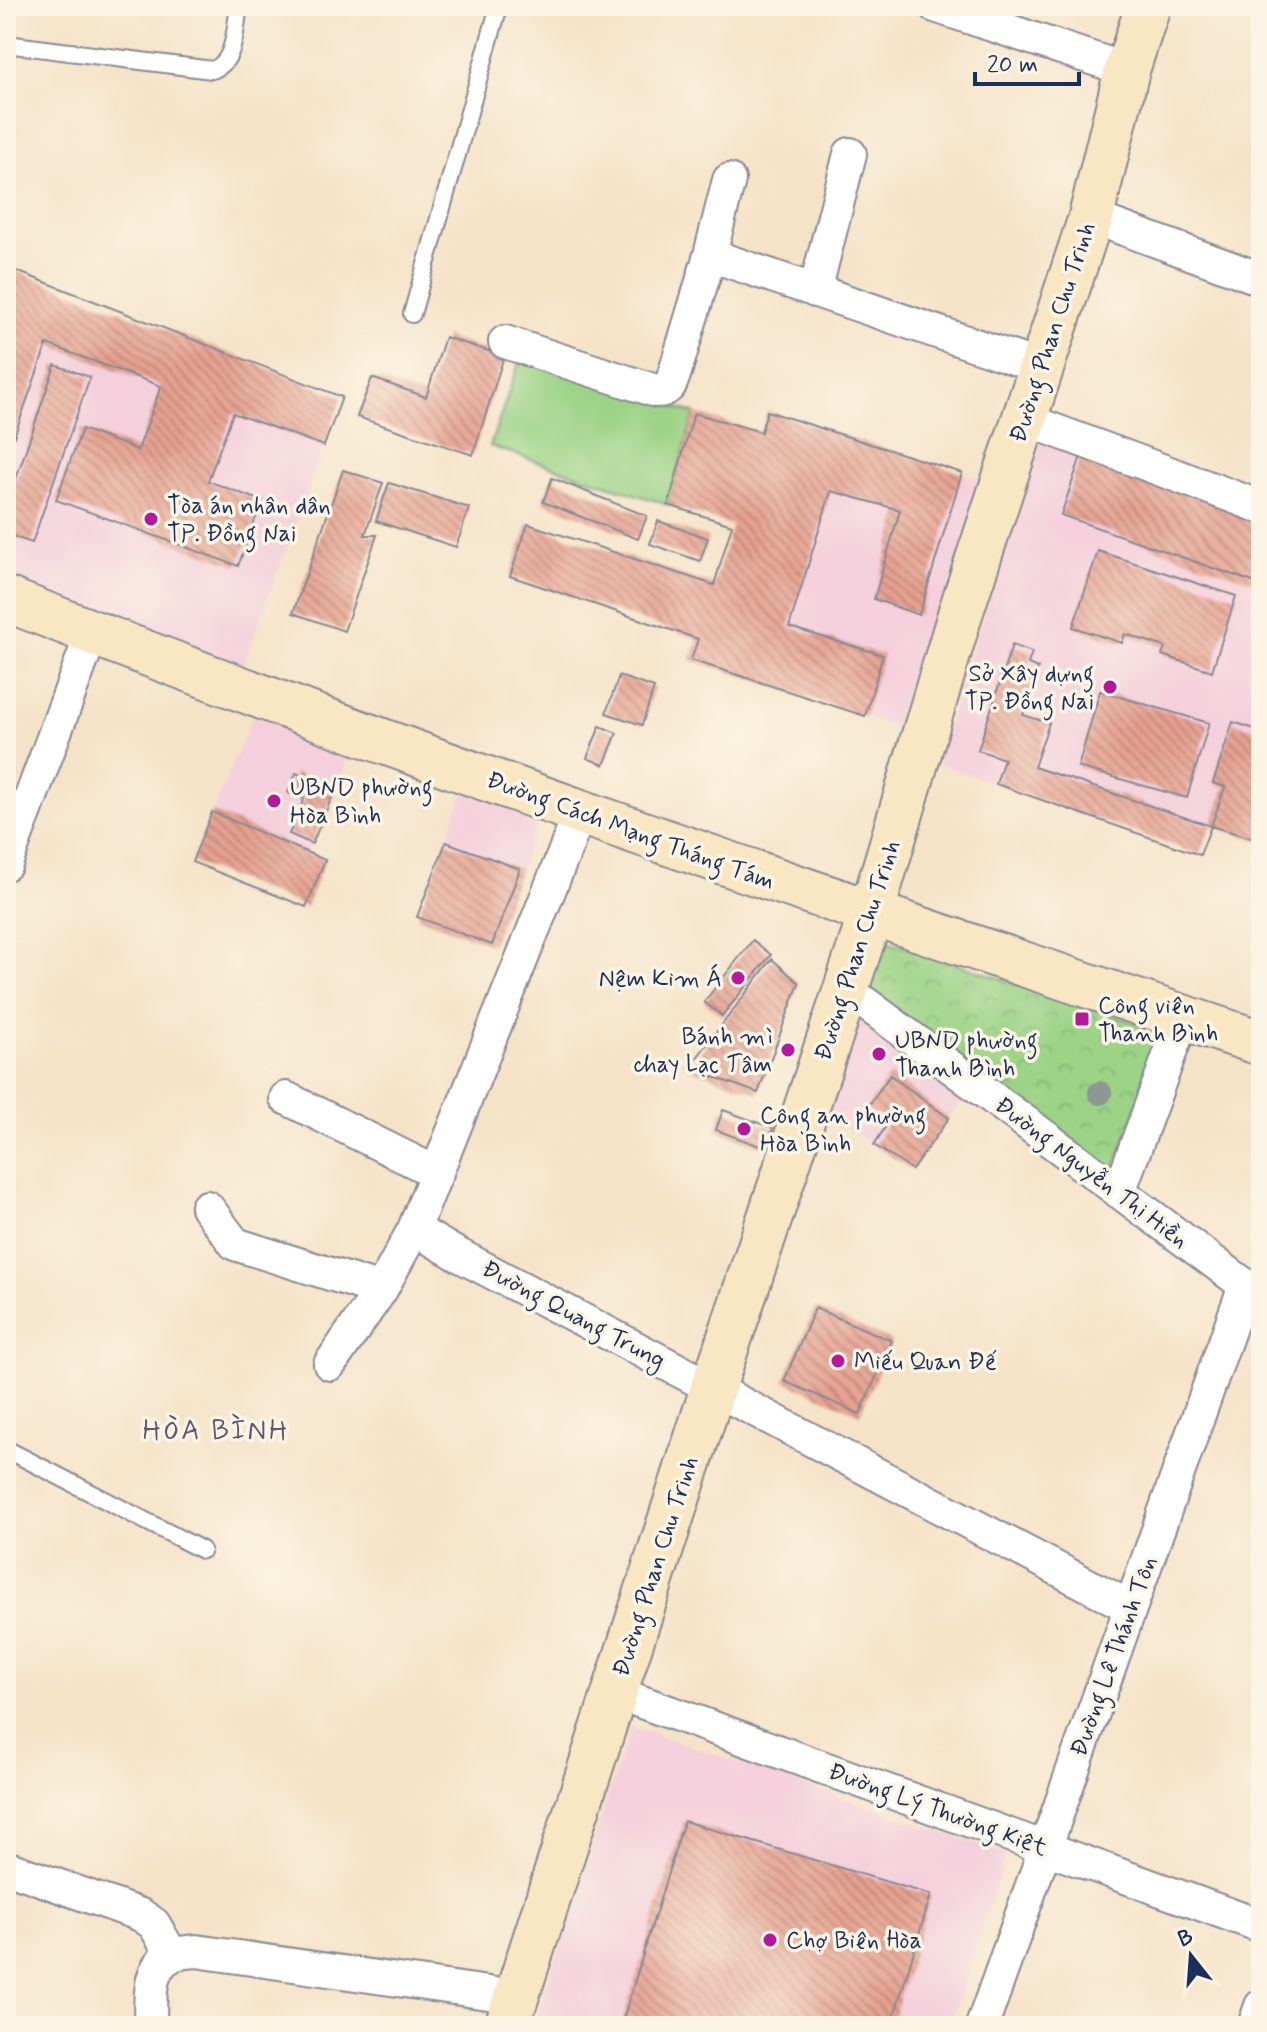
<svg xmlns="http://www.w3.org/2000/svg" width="1267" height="2032" font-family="Mynerve,sans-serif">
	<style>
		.built { fill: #f4cfdc }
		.park { fill: url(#park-crowns); stroke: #5c8172; stroke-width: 2 }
		.pitch { fill: #9cd386; stroke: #5c8172; stroke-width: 2 }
		.building { fill: url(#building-back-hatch) }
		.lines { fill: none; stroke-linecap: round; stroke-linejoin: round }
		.lane-casing { stroke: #888993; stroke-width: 20 }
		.street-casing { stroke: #888993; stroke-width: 36 }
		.secondary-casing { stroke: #888993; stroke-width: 48 }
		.lane { stroke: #fff; stroke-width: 16 }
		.street { stroke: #fff; stroke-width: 32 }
		.secondary { stroke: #f9e7c3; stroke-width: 44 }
		.tree { fill: #8f9793 }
		.poi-dot { fill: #b5179e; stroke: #fcf5e5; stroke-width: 3 }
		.labels { text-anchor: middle; stroke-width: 7; stroke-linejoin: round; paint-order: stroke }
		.street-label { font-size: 24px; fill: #1b2f5e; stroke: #fcf5e5 }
		.poi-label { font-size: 24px; fill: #1b2f5e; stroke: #fcf5e5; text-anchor: start }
		.quarter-label { font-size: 28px; letter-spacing: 2px; fill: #625770; stroke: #fcf5e5 }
	</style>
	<defs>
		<pattern id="park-crowns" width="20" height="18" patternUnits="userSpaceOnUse" patternTransform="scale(2)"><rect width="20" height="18" fill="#9cd386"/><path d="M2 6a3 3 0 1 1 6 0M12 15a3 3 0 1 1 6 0" fill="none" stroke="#86b576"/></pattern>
		<pattern id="building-back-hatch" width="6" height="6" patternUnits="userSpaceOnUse" patternTransform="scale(2)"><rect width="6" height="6" fill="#e6a190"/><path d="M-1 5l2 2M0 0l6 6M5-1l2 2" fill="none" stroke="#ba8479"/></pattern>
	</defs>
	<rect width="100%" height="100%" fill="#fcf5e5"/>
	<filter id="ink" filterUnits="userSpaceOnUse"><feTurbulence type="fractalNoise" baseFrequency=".0125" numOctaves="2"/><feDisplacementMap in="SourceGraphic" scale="16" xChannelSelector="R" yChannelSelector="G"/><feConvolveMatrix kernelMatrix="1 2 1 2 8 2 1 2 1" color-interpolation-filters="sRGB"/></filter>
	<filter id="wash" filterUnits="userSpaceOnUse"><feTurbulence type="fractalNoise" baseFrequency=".006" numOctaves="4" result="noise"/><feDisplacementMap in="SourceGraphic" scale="32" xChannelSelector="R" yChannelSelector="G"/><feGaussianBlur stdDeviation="1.8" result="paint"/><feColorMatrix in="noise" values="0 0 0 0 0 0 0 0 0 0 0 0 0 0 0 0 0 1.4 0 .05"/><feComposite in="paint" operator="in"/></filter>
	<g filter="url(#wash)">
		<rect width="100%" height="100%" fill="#f5e3c8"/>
		<path class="built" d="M6,267L342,397L243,666L6,578Z
			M767,411L983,480L905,729L691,660Z
			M1039,438L1261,517V841L1211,826L1200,855L936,763Z
			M254,713L351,750L308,853L325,860L306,907L192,862Z
			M464,792L539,818L492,945L417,917Z
			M859,1013L966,1094L912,1170L826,1115Z
			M631,1726L1006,1854L950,2026H534Z"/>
		<path class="park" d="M884,940L1164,1032L1113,1173L866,988Z"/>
		<path class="pitch" d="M520,360L694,413L668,505L490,446Z"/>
		<g id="blocks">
			<path class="building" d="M6,267L342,397L324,446L233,413L208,481L262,501L238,566L56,500L82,429L138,450L161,386L47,344L6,459Z
				M445,337L504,356L473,455L357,417L372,378L426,397Z
				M55,365L90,377L32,543L6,534V508Z
				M767,411L962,473L919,615L874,599L900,510L831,491L789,627L883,655L865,716L691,660L698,639L510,576L528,524L714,585L732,525L668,505L694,413L761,432Z
				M1082,453L1261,517L1259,584L1061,515Z
				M343,470L383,483L365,535H377L344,631L293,613Z
				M552,478L647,516L638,539L543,502Z
				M389,483L469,508L456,547L376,521Z
				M658,521L708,538L700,561L650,544Z
				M1098,551L1236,596L1212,671L1162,655L1165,647L1125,634L1122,643L1073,627Z
				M1012,645L1032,652L1028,664L1038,668L1023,715L1049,723L1034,767L1211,826L1200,855L996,784L1004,759L978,750Z
				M619,676L654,688L642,725L606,713Z
				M1100,691L1209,723L1187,798L1078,767Z
				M1233,722L1261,731V841L1211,826L1225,787L1213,783Z
				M600,726L617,733L604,765L587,758Z
				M296,773L335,790L312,844L289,834L304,799L288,793Z
				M212,812L325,860L306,907L192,862Z
				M446,842L520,869L492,945L417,917Z
				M753,940L771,955L722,1016L704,1002Z
				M772,959L799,983L758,1093L689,1068Z
				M890,1075L949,1118L912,1170L874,1145L888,1123L867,1108Z
				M723,1110L773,1128L765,1148L716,1130Z
				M815,1308L892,1341L860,1414L784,1381Z
				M684,1821L931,1895L891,2026H621Z"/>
		</g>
	</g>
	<g filter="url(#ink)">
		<use href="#blocks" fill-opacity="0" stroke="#888993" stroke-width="2"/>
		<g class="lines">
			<defs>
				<path id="lane" d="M6,44L212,70C236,63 235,27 239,6
					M412,314L499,6
					M6,1449L202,1550"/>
				<path id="street" d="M935,6L1127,70
					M729,180L710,255L1040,367
					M1091,217L1261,279
					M815,291L850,154
					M505,342L656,391C670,391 671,384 675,372L710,255
					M1024,419L1261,507
					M580,813L414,1229L455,1253L1130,1607
					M6,864L92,633
					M846,989L1261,1297
					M286,1098L437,1173
					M1119,1192L1183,1018
					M207,1207L235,1244L381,1290
					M330,1364L381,1290L414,1229
					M614,1692L1261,1926
					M6,1867L141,1915L154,1924L172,1955
					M150,2026C151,2003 146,1968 171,1956C178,1952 189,1952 196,1951L516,1997
					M982,2026L1245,1285
					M1254,2026L1261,2006"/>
				<path id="secondary" d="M6,599C419,761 840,904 1261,1043
					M507,2026L713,1388L871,914L961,611L1091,217L1127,70L1148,6"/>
			</defs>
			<use href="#lane" class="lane-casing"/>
			<use href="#street" class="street-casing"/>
			<use href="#secondary" class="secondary-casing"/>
			<use href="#lane" class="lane"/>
			<use href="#street" class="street"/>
			<use href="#secondary" class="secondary"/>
		</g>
		<circle class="tree" cx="1100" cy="1093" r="12"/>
	</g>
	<g class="poi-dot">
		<circle cx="151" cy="519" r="8"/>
		<circle cx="1110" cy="687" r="8"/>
		<circle cx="274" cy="801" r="8"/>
		<circle cx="738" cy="978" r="8"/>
		<rect x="1074" y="1011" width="16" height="16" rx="4"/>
		<circle cx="788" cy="1050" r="8"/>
		<circle cx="879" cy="1054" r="8"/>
		<circle cx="744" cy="1129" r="8"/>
		<circle cx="838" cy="1361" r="8"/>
		<circle cx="770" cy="1940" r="8"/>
	</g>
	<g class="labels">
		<g class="street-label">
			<text transform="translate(1052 332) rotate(-72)" y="8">Đường Phan Chu Trinh</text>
			<text transform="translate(631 830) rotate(20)" y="8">Đường Cách Mạng Tháng Tám</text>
			<text transform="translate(857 950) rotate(-72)" y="8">Đường Phan Chu Trinh</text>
			<text transform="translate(1092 1172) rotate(37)" y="8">Đường Nguyễn Thị Hiền</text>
			<text transform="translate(574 1314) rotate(28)" y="8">Đường Quang Trung</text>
			<text transform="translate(655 1566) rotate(-72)" y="8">Đường Phan Chu Trinh</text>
			<text transform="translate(1113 1656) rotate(-70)" y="8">Đường Lê Thánh Tôn</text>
			<text transform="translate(938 1809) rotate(20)" y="8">Đường Lý Thường Kiệt</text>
		</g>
		<g class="poi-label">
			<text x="167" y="513">Tòa án nhân dân<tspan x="167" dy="28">TP. Đồng Nai</tspan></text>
			<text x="1094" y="681" text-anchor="end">Sở Xây dựng<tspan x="1094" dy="28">TP. Đồng Nai</tspan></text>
			<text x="290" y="795">UBND phường<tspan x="290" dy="28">Hòa Bình</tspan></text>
			<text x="722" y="986" text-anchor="end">Nệm Kim Á</text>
			<text x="1098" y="1013">Công viên<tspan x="1098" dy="28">Thanh Bình</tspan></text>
			<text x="772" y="1044" text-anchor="end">Bánh mì<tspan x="772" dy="28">chay Lạc Tâm</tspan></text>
			<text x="895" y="1048">UBND phường<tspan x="895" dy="28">Thanh Bình</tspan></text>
			<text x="760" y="1123">Công an phường<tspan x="760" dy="28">Hòa Bình</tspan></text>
			<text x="854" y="1369">Miếu Quan Đế</text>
			<text x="786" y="1948">Chợ Biên Hòa</text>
		</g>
		<g class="quarter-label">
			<text x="216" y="1439">HÒA BÌNH</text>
		</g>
	</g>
	<rect width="1267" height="2032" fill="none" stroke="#fcf5e5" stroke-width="32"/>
	<g transform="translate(1191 1956) rotate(343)" stroke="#fcf5e5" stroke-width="6" paint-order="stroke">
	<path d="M0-6L14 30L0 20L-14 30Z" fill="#1b2f5e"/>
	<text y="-12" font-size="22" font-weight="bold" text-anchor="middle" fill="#1b2f5e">B</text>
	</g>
	<path d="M975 72v12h104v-12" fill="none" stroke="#1b2f5e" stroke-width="4"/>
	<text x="987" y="72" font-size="24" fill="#1b2f5e" stroke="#fcf5e5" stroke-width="6" paint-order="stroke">20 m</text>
</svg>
